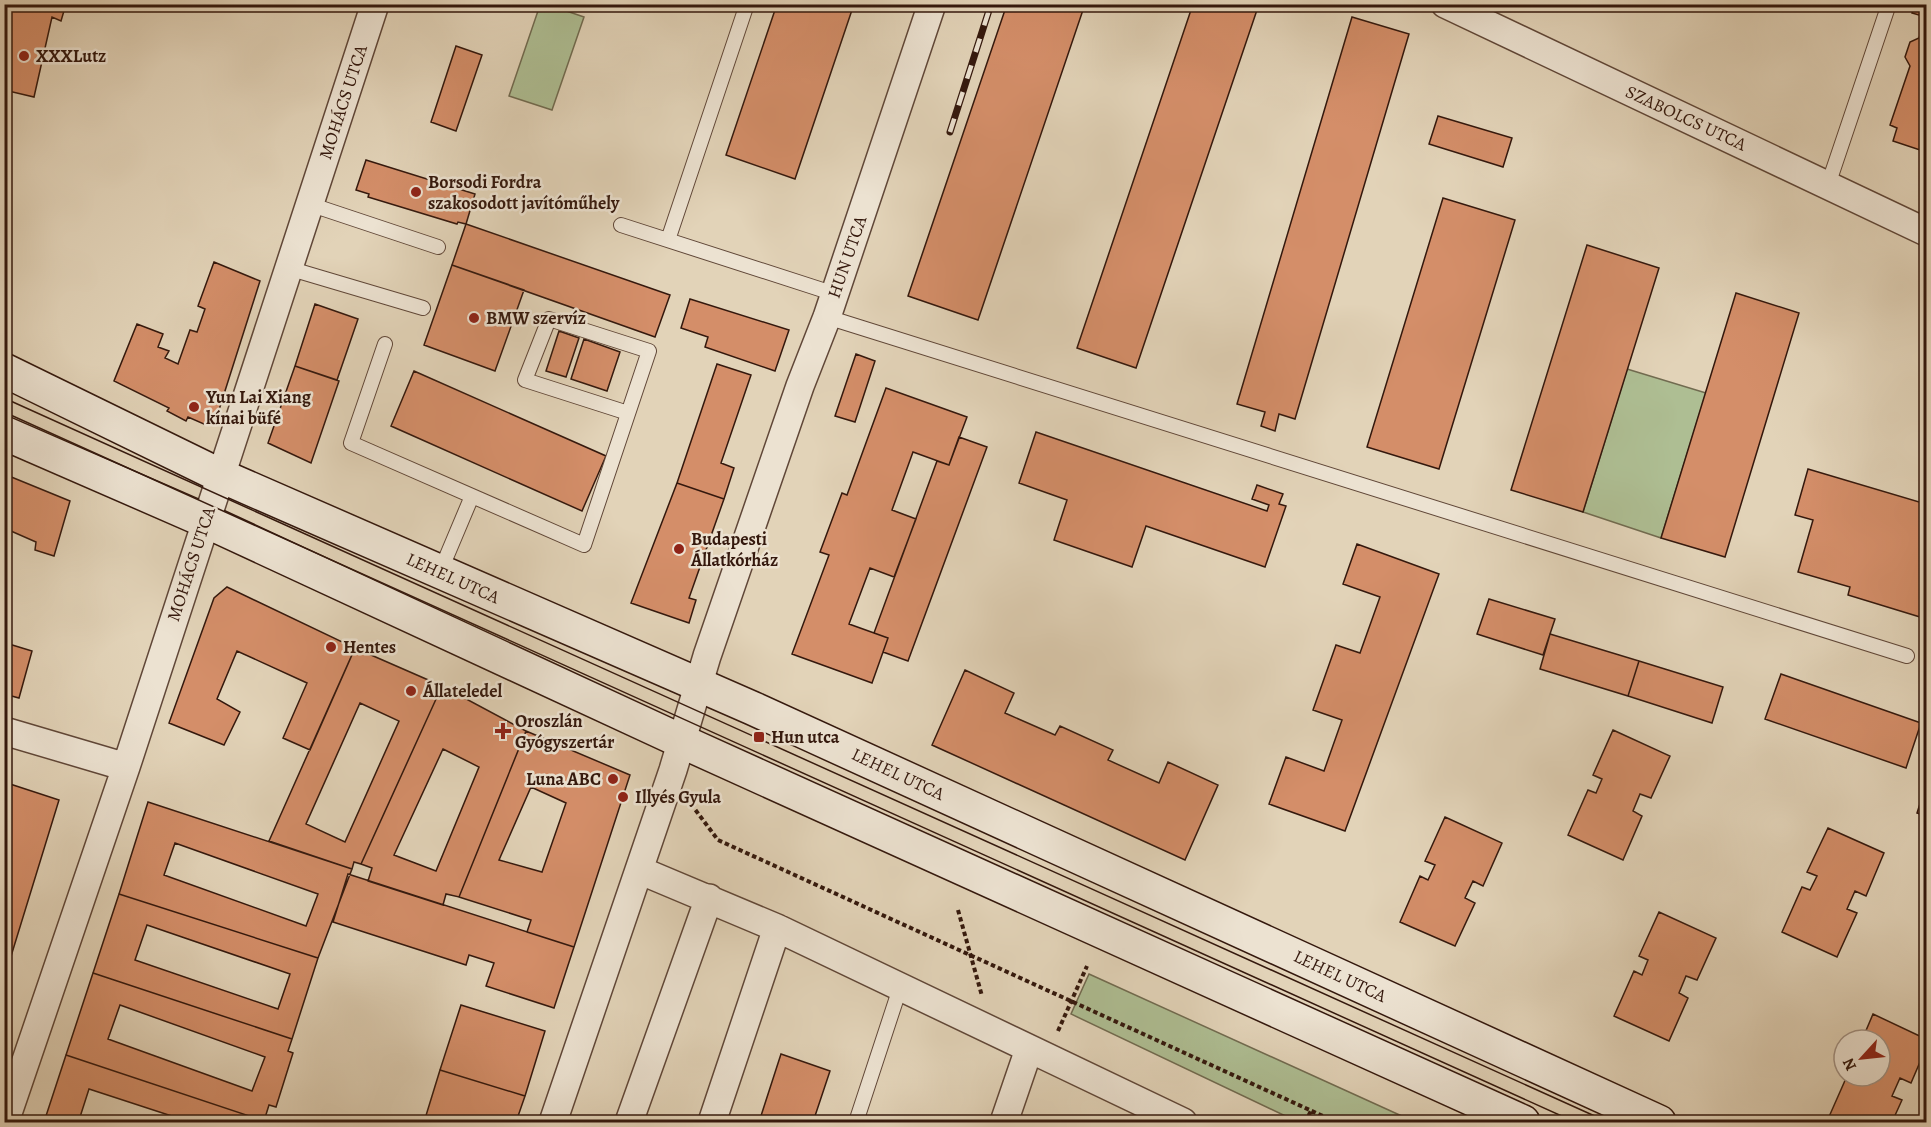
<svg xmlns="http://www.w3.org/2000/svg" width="1931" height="1127" font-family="Alegreya,serif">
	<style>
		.green { fill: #aebe93; stroke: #716b50; stroke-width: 1.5 }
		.building { fill: #d48e69; stroke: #34180d; stroke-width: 1.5; fill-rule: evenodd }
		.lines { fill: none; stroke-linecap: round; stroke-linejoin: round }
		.lane-casing { stroke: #604738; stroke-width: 16 }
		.street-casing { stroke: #604738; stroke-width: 30 }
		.secondary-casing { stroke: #34180d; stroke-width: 36 }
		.path { stroke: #34180d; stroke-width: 4; stroke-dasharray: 4.5 3; stroke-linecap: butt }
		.lane { stroke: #ece2d1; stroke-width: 14 }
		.street { stroke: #ece2d1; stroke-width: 27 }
		.secondary { stroke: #ece2d1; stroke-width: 33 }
		.tram { stroke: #34180d; stroke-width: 1.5 }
		.rail-casing { stroke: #34180d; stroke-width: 7 }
		.rail { stroke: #ece2d1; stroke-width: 4.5; stroke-dasharray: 14; stroke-linecap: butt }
		.poi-dot { fill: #8f2418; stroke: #ece2d1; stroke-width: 2 }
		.labels { text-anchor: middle; stroke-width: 5; stroke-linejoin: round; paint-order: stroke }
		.poi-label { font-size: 18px; font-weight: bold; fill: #34180d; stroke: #ece2d1; text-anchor: start }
		.street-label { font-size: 18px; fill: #34180d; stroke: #ece2d1 }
	</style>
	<rect width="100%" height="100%" fill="#e2d3b8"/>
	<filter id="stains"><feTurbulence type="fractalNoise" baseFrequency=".00333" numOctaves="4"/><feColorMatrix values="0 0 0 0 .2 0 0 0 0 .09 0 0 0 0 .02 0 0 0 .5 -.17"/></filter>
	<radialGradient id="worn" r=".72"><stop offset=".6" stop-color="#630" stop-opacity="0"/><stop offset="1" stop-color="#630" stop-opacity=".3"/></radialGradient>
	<path class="green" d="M540,5H549L584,17L552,110L509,96Z
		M1627,369L1706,393L1661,538L1583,512Z
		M1089,974L1415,1122H1298L1071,1014Z"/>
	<path class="building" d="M4,4H66L61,21L52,17L34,97L4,90Z
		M777,4H854L795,179L726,155Z
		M1007,4H1085L978,320L908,296Z
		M1193,4H1259L1136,368L1077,348Z
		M1915,4H1926V152L1893,141L1897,128L1890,125L1910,66L1905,57L1910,42L1919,38L1926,17L1912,13Z
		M1352,17L1409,34L1295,419L1279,414L1275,431L1261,426L1265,412L1237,404Z
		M456,46L482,55L456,131L431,122Z
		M1438,116L1512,138L1503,167L1429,144Z
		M366,160L475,194L466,224L458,222L457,224L368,197L369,194L356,190Z
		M1443,198L1515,220L1439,469L1367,447Z
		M466,224L670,295L655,337L452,265Z
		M1587,245L1659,268L1583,512L1511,490Z
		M214,262L260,281L217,416L206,425L188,417L186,421L167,411L169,408L114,381L137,324L163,334L158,347L169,351L165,358L178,364L190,330L197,332L205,309L198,306Z
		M452,265L524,290L495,371L424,345Z
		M1736,293L1799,313L1725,557L1661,538Z
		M690,299L789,330L775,371L705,347L708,337L681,328Z
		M315,304L358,319L337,380L295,366Z
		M559,331L579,338L566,377L546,371Z
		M584,339L620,352L607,391L571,379Z
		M856,354L875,361L855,422L835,416Z
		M717,364L751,375L721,463L734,468L724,499L677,483Z
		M295,366L339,381L311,463L268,443Z
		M414,371L606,456L582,511L391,426Z
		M886,388L967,417L949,465L913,452L892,510L916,519L894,577L870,568L849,624L888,638L872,683L792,654L829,555L820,552L842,493L847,495Z
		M1036,432L1267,511L1269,505L1252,499L1257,485L1283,494L1279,504L1286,506L1265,567L1146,526L1132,567L1054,540L1067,500L1019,483Z
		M959,437L987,447L908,661L883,652L888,638L874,633L937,461L949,465Z
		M1808,469L1926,504V594L1920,617L1848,595L1850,587L1798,572L1813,520L1795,515Z
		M4,474L70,501L54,556L35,550L36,542L4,528Z
		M677,483L724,499L689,598L696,600L689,623L631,603Z
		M1357,544L1439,574L1345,831L1269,804L1286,757L1324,771L1342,720L1313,710L1336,645L1360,653L1380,597L1343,584Z
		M227,587L355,648L310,750L283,738L307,683L237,651L217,699L240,712L224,745L169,723L214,598Z
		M1489,599L1555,619L1543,655L1477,634Z
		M1550,634L1639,661L1628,696L1540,669Z
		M9,644L32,651L19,698L4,694V654Z
		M355,648L442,686L361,864L354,862L352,869L269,841ZM360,703L399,721L345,842L306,824Z
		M1639,661L1723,687L1712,723L1628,696Z
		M965,670L1014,693L1005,713L1055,735L1060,726L1113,750L1108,760L1159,783L1168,762L1218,785L1185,860L932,745Z
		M1781,674L1921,723L1906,768L1765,719Z
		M442,686L526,731L459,897L446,894L443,905L368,881L372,868L361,864ZM443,749L479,767L436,871L394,855Z
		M1613,730L1670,756L1651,798L1640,794L1633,811L1642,816L1623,860L1568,835L1588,790L1596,793L1602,779L1593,775Z
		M526,731L630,775L574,947L527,932L531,920L459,897ZM531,787L566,803L542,872L499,860Z
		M4,782L59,800L4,979V835L7,825L4,824Z
		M1926,785V816L1917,813Z
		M148,802L352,869L318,958L119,894ZM175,843L318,894L306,926L164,875Z
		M1445,817L1502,843L1483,886L1473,881L1465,898L1475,903L1455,946L1400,922L1420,876L1428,880L1435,865L1425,861Z
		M1828,828L1884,853L1866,896L1855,891L1847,909L1857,913L1837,957L1782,932L1802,887L1810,890L1817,876L1807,872Z
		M348,874L574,947L554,1008L486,986L494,963L469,955L466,965L333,922Z
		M119,894L318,958L292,1039L93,973ZM147,925L290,974L278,1009L135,960Z
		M1659,912L1716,938L1697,980L1686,976L1679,993L1688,998L1669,1041L1614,1016L1634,971L1642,975L1648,960L1639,956Z
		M93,973L292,1039L288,1051L293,1053L276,1107L269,1105L264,1121L66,1055ZM120,1005L265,1057L252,1091L108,1039Z
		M461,1005L545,1031L525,1096L440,1070Z
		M1873,1014L1926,1039V1048L1911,1083L1900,1078L1892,1096L1902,1100L1892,1122H1835L1828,1119L1847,1076H1880V1040H1862Z
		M781,1054L830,1071L813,1122H759Z
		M66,1055L264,1121L263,1122H190L89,1089L80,1117L97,1122H44Z
		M440,1070L525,1096L516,1122H424Z"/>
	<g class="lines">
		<defs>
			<path id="lane" d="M1828,185L1889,4
				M309,204L438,247
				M621,225L835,294
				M668,240L747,4
				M288,268L423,308
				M827,317L1907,656
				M385,344L351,443L584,545L649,351L549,319L525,380L628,413
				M440,572L472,496
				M856,1122L900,988"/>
			<path id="street" d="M1445,4L1926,232
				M4,731L126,767
				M639,870L777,928L1183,1122
				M5,1122L126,767L375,4
				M553,1122L673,770L707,656L800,386L827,317L932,4
				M629,1122L709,898
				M712,1122L777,928
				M1004,1122L1029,1049"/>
			<path id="secondary" d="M4,370L219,475L752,708L1659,1122
				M4,433L206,521L681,741L1523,1122"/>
		</defs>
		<use href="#lane" class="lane-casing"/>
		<use href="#street" class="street-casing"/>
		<use href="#secondary" class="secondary-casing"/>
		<path class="path" d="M691,804L718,840L1336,1122
			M958,910L982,996
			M1058,1031L1087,966
			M1305,1122L1311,1111"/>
		<use href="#lane" class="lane"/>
		<use href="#street" class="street"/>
		<use href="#secondary" class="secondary"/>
		<path class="tram" d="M4,398L1608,1122
			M4,412L1575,1122"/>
		<defs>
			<path id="rail" d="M950,132L991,4"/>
		</defs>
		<use href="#rail" class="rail-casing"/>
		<use href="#rail" class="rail"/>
	</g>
	<g class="poi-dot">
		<circle cx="24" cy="56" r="6"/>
		<circle cx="416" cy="192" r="6"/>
		<circle cx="474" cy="318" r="6"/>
		<circle cx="194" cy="407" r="6"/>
		<circle cx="679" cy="549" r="6"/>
		<circle cx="331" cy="647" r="6"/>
		<circle cx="411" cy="691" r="6"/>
		<path d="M500 722h6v6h6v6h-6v6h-6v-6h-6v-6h6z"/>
		<rect x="753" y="731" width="12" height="12" rx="3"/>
		<circle cx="613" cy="779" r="6"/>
		<circle cx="623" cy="797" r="6"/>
	</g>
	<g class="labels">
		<g class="poi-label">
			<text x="36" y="62">XXXLutz</text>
			<text x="428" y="188">Borsodi Fordra<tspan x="428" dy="21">szakosodott javítóműhely</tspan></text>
			<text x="486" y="324">BMW szervíz</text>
			<text x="206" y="403">Yun Lai Xiang<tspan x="206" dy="21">kínai büfé</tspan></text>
			<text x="691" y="545">Budapesti<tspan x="691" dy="21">Állatkórház</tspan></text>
			<text x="343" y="653">Hentes</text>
			<text x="423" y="697">Állateledel</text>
			<text x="515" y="727">Oroszlán<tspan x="515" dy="21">Gyógyszertár</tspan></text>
			<text x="771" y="743">Hun utca</text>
			<text x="601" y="785" text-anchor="end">Luna ABC</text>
			<text x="635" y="803">Illyés Gyula</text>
		</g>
		<g class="street-label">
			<text transform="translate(343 102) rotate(-72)" y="6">MOHÁCS UTCA</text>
			<text transform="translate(1686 118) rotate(25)" y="6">SZABOLCS UTCA</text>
			<text transform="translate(847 257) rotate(-71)" y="6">HUN UTCA</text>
			<text transform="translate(191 564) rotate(-72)" y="6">MOHÁCS UTCA</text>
			<text transform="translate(453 578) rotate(24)" y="6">LEHEL UTCA</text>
			<text transform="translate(898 774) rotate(25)" y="6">LEHEL UTCA</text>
			<text transform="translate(1340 976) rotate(25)" y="6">LEHEL UTCA</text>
		</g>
	</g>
	<rect width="1931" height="1127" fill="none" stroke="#e2d3b8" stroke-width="24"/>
	<rect x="6" y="6" width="1919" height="1115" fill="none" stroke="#34180d" stroke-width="3"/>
	<rect x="12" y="12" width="1907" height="1103" fill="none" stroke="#34180d" stroke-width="1.5"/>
	<g transform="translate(1862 1058) rotate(243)"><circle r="28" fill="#ece2d1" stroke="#a29183" stroke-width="1.5"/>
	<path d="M0-4.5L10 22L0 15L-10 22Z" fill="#8f2418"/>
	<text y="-9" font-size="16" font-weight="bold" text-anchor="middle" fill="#34180d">N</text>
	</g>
	<rect width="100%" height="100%" filter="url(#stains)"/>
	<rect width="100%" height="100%" fill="url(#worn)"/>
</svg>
